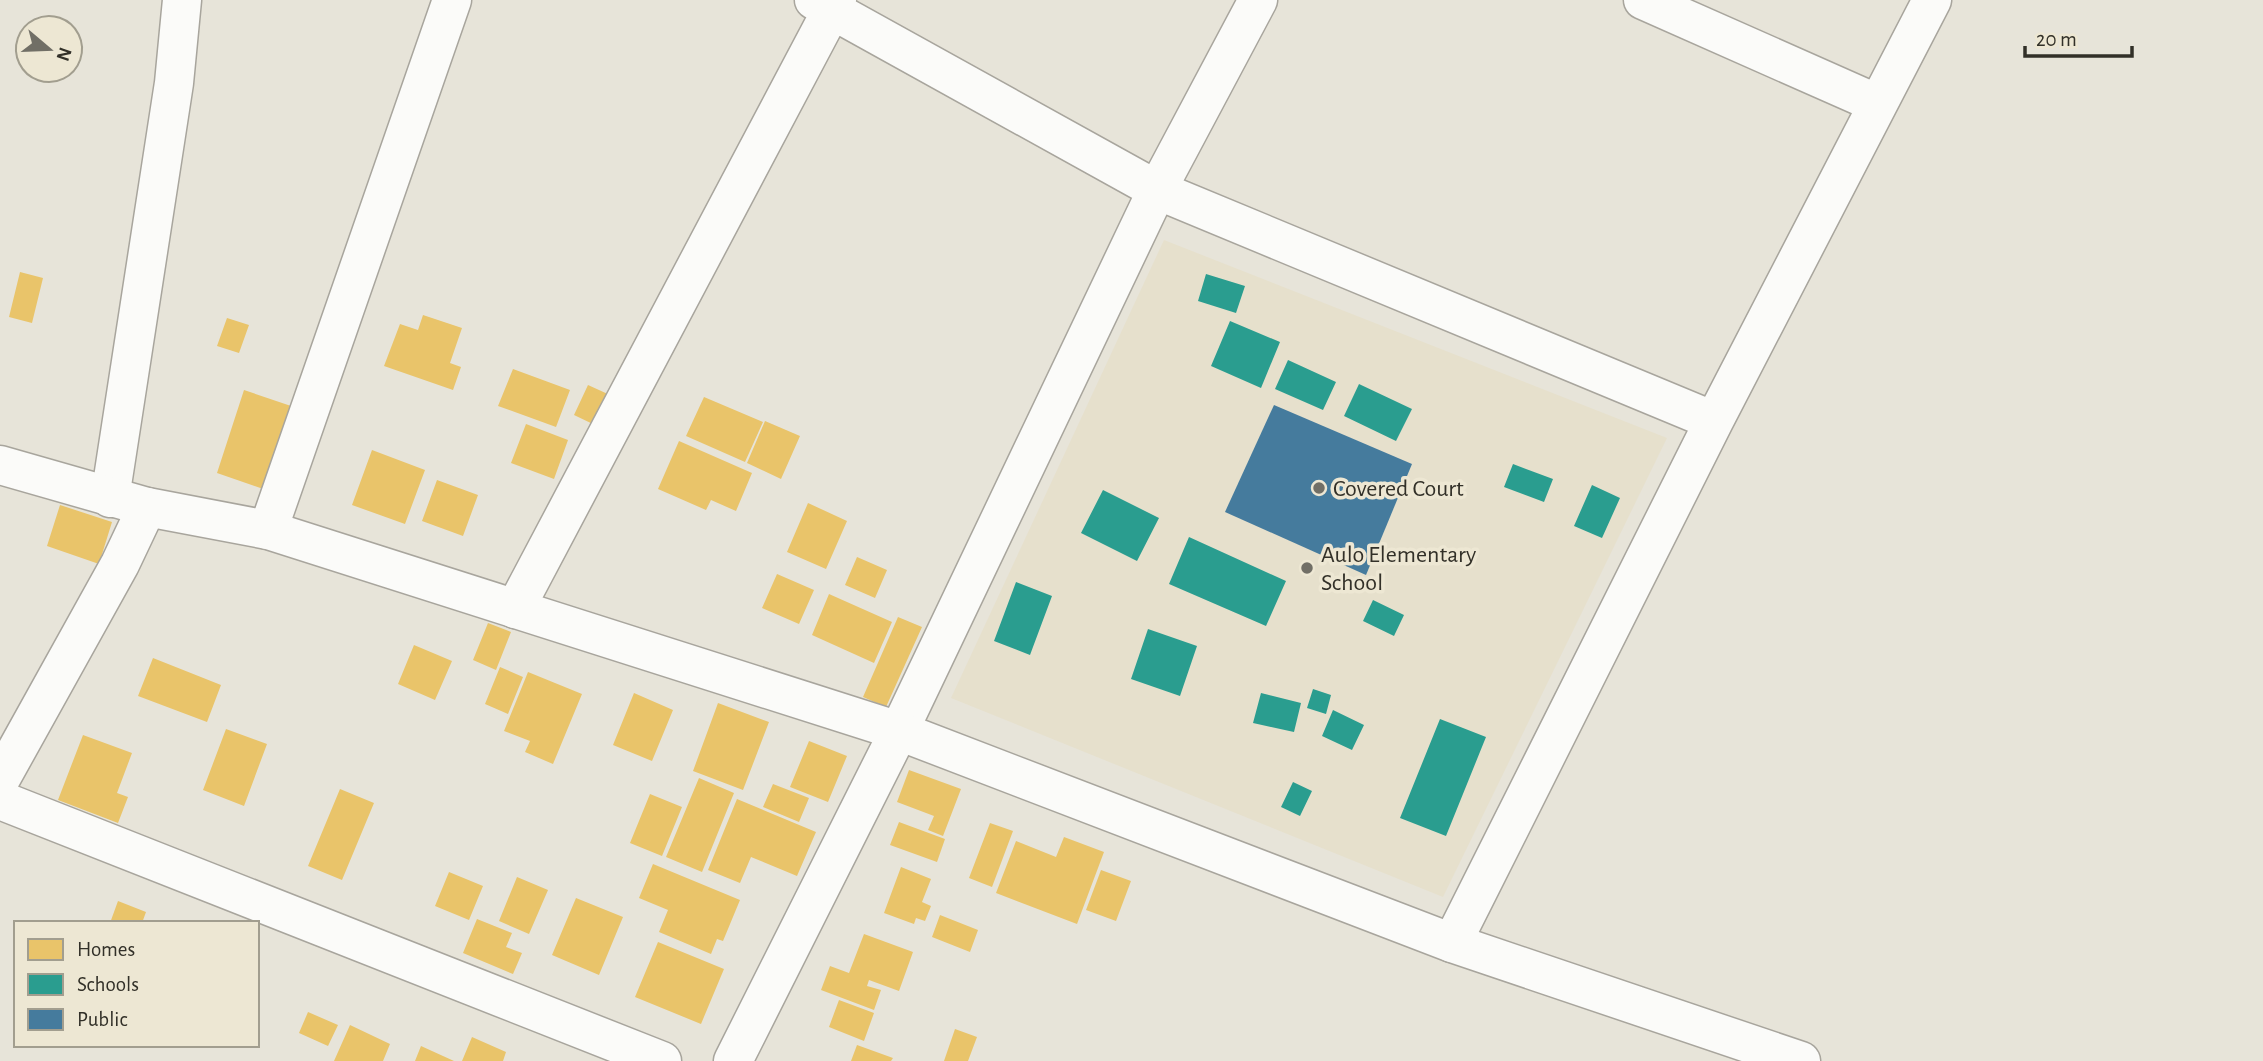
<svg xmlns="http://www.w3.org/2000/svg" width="2263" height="1061" font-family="'Alegreya Sans',sans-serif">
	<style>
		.built { fill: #e6e0cc }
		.homes { fill: #e9c46a }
		.schools { fill: #2a9d8f }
		.public { fill: #457b9d }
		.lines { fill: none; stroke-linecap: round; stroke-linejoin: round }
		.minor-casing { stroke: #a8a59d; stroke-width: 41 }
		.tertiary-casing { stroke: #a8a59d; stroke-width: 41 }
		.minor { stroke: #fbfbf9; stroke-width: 38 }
		.tertiary { stroke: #fbfbf9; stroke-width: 38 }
		.poi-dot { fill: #716f66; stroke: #ede7d3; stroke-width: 2.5 }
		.labels { text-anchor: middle; stroke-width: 7; stroke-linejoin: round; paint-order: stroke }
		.poi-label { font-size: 24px; fill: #323028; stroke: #ede7d3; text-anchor: start }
	</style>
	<rect width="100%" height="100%" fill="#e7e4d9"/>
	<path class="built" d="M1164,240L1667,438L1443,897L951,698Z"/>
	<path class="homes" d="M20,272L43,278L32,323L9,317Z
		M423,315L462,328L450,363L461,367L453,390L384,366L400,324L418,330Z
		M227,318L249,325L239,353L217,346Z
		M513,369L570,390L556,427L498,406Z
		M588,385L610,395L597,426L574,415Z
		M244,390L294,407L266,490L217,473Z
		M704,397L763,422L745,462L686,436Z
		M765,421L800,436L781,479L747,463Z
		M526,424L568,440L554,479L511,463Z
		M679,441L752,473L736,511L711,500L706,510L658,489Z
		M372,450L425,470L405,524L352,505Z
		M437,480L478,495L463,536L422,521Z
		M808,503L847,521L826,569L787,552Z
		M60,505L112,522L99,564L47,546Z
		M857,557L887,570L875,598L845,585Z
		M777,574L814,590L799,624L762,608Z
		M829,594L892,622L874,663L812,635Z
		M898,617L922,627L886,707L863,697Z
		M488,623L511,632L496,670L473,660Z
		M414,645L452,661L435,700L398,684Z
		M153,658L221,685L207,722L138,696Z
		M500,667L523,677L508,714L485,704Z
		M528,672L582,694L553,764L525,752L530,741L504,731Z
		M634,693L673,710L652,761L613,745Z
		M718,703L769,722L743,790L693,771Z
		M226,729L267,744L244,806L203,790Z
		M83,735L132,753L117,793L128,797L118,823L58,800Z
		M809,741L847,756L828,802L790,787Z
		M909,770L961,789L943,836L928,830L934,816L897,802Z
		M699,778L734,793L702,872L666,857Z
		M773,784L809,798L799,822L763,807Z
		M340,789L374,803L342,880L308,866Z
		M650,794L682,807L662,856L630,843Z
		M737,799L816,832L797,876L751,857L740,883L708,870Z
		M899,822L945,839L937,862L890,845Z
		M990,823L1013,831L992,887L969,878Z
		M1064,837L1104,852L1077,924L996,893L1016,841L1056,857Z
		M653,864L740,900L723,941L717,939L711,954L659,932L668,910L639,898Z
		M901,867L931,879L922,902L931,906L925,921L916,918L914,924L884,913Z
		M1101,870L1131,881L1116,921L1086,910Z
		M449,872L483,886L469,920L435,906Z
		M517,877L548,890L529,934L499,921Z
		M576,898L623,917L599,975L552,955Z
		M118,901L146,912L142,923H110Z
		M940,915L978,930L970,952L932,937Z
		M477,919L512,933L506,947L522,953L513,974L463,953Z
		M864,934L913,952L899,991L869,980L867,986L881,990L874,1010L821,990L830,966L849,973Z
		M658,942L724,969L701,1024L635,997Z
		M839,1000L874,1013L864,1041L829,1027Z
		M308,1012L338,1025L328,1046L299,1033Z
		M350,1025L390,1044L383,1061H334Z
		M955,1029L977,1037L968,1061H944Z
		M472,1037L506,1052L503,1061H462Z
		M857,1045L893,1058L891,1061H851Z
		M421,1046L454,1061H415Z"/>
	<path class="schools" d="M1206,274L1245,286L1236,313L1198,301Z
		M1230,321L1280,342L1261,388L1211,366Z
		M1288,360L1336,382L1323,410L1275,389Z
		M1359,384L1412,409L1396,441L1344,416Z
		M1513,464L1553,479L1544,502L1504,487Z
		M1592,485L1620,498L1602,538L1574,526Z
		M1103,490L1159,518L1137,561L1081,533Z
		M1189,537L1286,581L1266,626L1169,584Z
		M1016,582L1052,596L1030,655L994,641Z
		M1373,600L1404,615L1394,636L1363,621Z
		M1148,629L1197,646L1180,696L1131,679Z
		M1313,689L1331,695L1326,714L1307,708Z
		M1261,693L1301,703L1294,732L1253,723Z
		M1333,710L1364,725L1352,750L1322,736Z
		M1440,719L1486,737L1446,836L1400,818Z
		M1293,782L1312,791L1300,816L1281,807Z"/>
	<path class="public" d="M1274,405L1412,464L1366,575L1225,512Z"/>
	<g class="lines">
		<defs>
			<path id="minor" d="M814,0L1157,190L1714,421
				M1643,0L1878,104
				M110,498L174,83L182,0
				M268,530L452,0
				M515,609L837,0
				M0,780L120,564L147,507
				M0,800L662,1061
				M1452,943L1714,421L1932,0
				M733,1061L899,731L1157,190L1258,0"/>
			<path id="tertiary" d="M0,465L147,507L268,530L899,731L1452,943L1801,1061"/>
		</defs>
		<use href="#minor" class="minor-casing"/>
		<use href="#tertiary" class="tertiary-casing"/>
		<use href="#minor" class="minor"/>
		<use href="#tertiary" class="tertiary"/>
	</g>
	<g class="poi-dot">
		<circle cx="1319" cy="488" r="7"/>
		<circle cx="1307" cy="568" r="7"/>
	</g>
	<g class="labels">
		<g class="poi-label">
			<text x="1333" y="496">Covered Court</text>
			<text x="1321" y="562">Aulo Elementary<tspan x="1321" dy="28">School</tspan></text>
		</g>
	</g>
	<rect x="14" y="921" width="245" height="126" fill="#ede7d3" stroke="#a29e8f" stroke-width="2"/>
	<rect x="28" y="939" width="35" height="21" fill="#e9c46a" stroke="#a29e8f" stroke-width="2"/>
	<text x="77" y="956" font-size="21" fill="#323028">Homes</text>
	<rect x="28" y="974" width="35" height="21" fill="#2a9d8f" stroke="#a29e8f" stroke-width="2"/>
	<text x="77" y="991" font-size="21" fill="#323028">Schools</text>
	<rect x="28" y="1009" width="35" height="21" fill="#457b9d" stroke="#a29e8f" stroke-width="2"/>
	<text x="77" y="1026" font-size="21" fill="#323028">Public</text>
	<g transform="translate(49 49) rotate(109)"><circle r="33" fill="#ede7d3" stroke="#a29e8f" stroke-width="2"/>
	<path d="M0-5L12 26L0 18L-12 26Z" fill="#716f66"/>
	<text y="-10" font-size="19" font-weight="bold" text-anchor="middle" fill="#323028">N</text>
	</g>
	<path d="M2025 46v10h107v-10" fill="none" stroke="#323028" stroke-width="3.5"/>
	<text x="2036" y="46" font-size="21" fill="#323028" stroke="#ede7d3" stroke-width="5" paint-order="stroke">20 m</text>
</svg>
